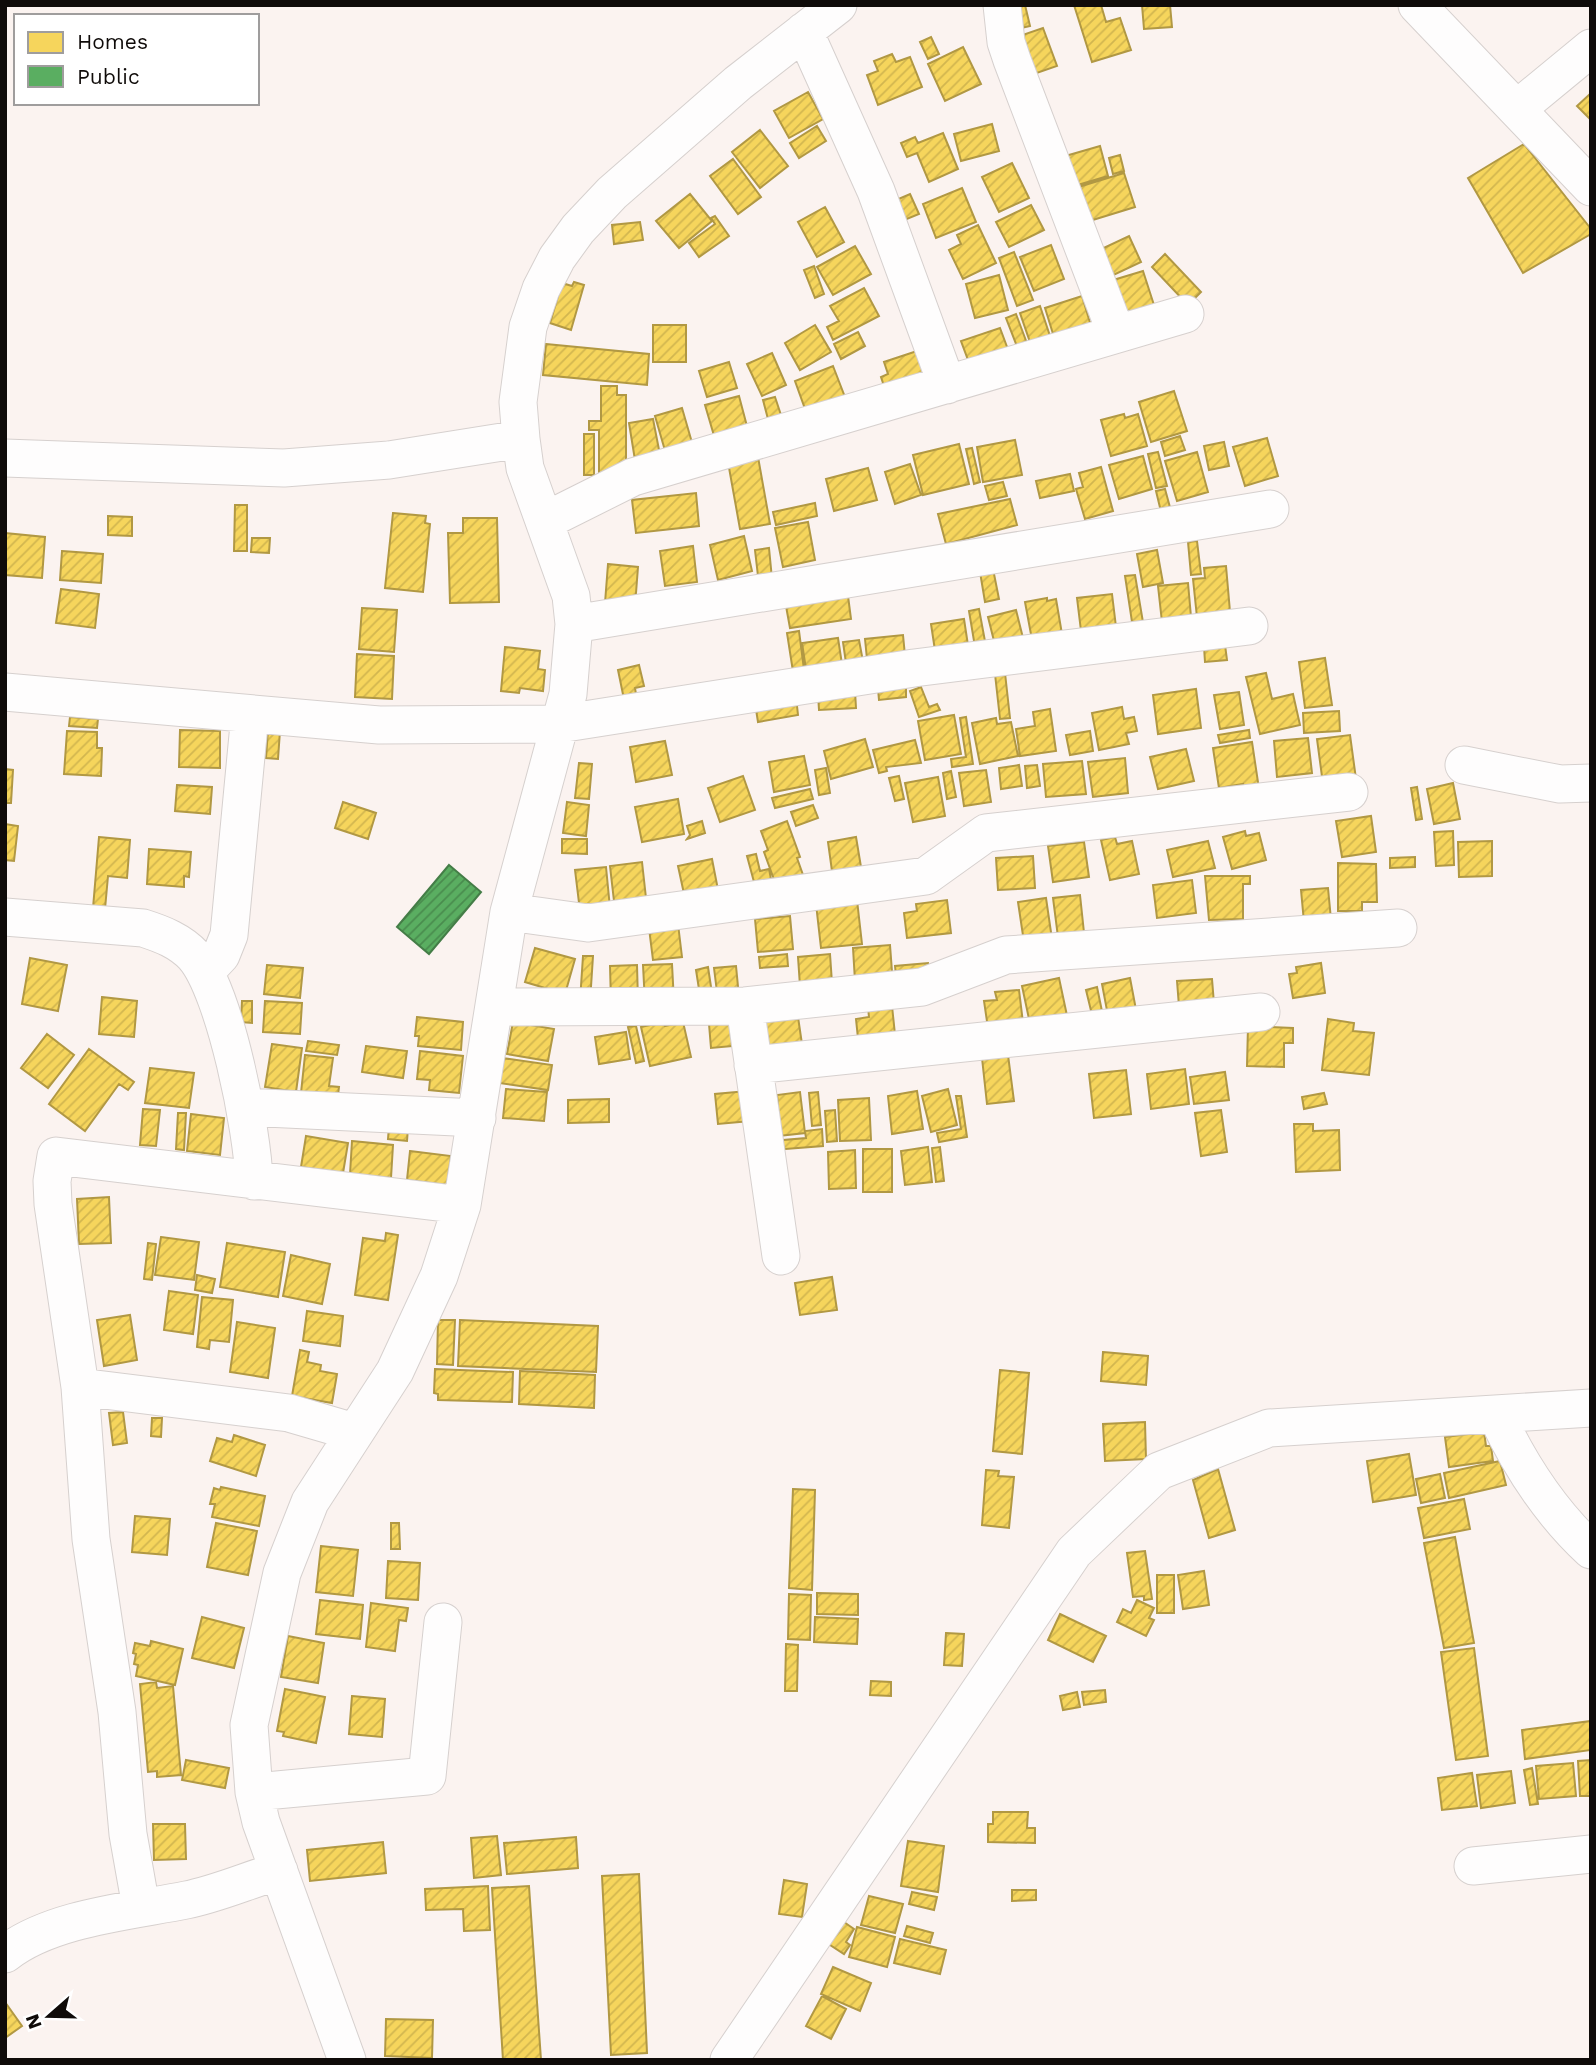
<svg xmlns="http://www.w3.org/2000/svg" width="1596" height="2065" font-family="'Work Sans',sans-serif">
	<style>
		.homes { fill: url(#homes-hatch); stroke: #b19843; stroke-width: 2 }
		.public { fill: url(#public-hatch); stroke: #447d47; stroke-width: 2 }
		.lines { fill: none; stroke-linecap: round; stroke-linejoin: round }
		.minor-casing { stroke: #d6d0ce; stroke-width: 39 }
		.minor { stroke: #fefdfd; stroke-width: 37 }
	</style>
	<defs>
		<pattern id="homes-hatch" width="6" height="6" patternUnits="userSpaceOnUse" patternTransform="scale(1.75)"><rect width="6" height="6" fill="#f6d55c"/><path d="M-1 1l2-2M0 6l6-6M5 7l2-2" fill="none" stroke="#d2b64f"/></pattern>
		<pattern id="public-hatch" width="6" height="6" patternUnits="userSpaceOnUse" patternTransform="scale(1.75)"><rect width="6" height="6" fill="#5aae61"/><path d="M-1 1l2-2M0 6l6-6M5 7l2-2" fill="none" stroke="#498c4e"/></pattern>
	</defs>
	<rect width="100%" height="100%" fill="#fbf3f0"/>
	<path class="homes" d="M1007,5H1025L1030,26L1012,30Z
		M1074,5H1101L1106,22L1120,18L1131,50L1092,62Z
		M1142,5H1170L1172,27L1144,29Z
		M1043,28L1057,66L1028,76L1014,38Z
		M931,37L939,54L928,59L920,42Z
		M963,47L981,84L945,101L928,64Z
		M892,54L896,62L910,57L922,87L878,105L867,75L878,71L874,61Z
		M808,92L823,119L789,138L774,111Z
		M1591,93V120L1577,106Z
		M992,124L999,151L961,161L954,134Z
		M817,126L826,141L799,158L790,143Z
		M760,130L788,166L760,188L732,152Z
		M943,133L958,169L929,182L917,153L907,157L901,143L915,137L918,143Z
		M1524,144L1591,229V234L1523,273L1468,178Z
		M1100,146L1108,176L1071,187L1062,157Z
		M1120,155L1124,171L1113,174L1109,158Z
		M733,159L761,197L738,214L710,176Z
		M1012,163L1029,198L999,212L982,177Z
		M1124,173L1135,207L1083,223L1072,189Z
		M962,188L976,222L936,238L923,204Z
		M690,194L712,221L679,248L656,221Z
		M910,194L919,214L897,223L889,203Z
		M1031,205L1044,230L1009,247L996,222Z
		M825,207L844,242L817,257L798,222Z
		M715,216L729,236L699,257L689,243L715,224L711,218Z
		M640,222L643,240L614,244L612,225Z
		M978,225L996,263L963,279L949,250L961,244L957,235Z
		M1129,236L1141,262L1105,279L1093,253Z
		M1051,245L1064,279L1034,291L1020,257Z
		M855,246L871,274L833,295L817,267Z
		M1014,252L1033,300L1017,306L999,258Z
		M1165,254L1201,292L1188,305L1152,267Z
		M814,266L824,294L815,298L804,270Z
		M1143,271L1154,305L1121,316L1110,281Z
		M999,275L1008,310L975,318L966,284Z
		M574,282L584,285L571,330L550,323L562,283L572,286Z
		M864,288L879,316L833,340L827,327L839,321L830,306Z
		M1082,296L1091,326L1054,337L1045,308Z
		M1040,306L1051,339L1031,345L1020,313Z
		M1016,314L1028,346L1018,349L1006,318Z
		M653,325H686V362H653Z
		M815,325L831,352L800,370L785,343Z
		M1000,328L1010,355L971,368L961,341Z
		M858,332L865,346L841,359L834,344Z
		M546,344L649,354L647,385L543,375Z
		M920,350L931,380L887,395L881,377L888,374L884,362Z
		M772,353L786,385L762,396L747,364Z
		M729,362L737,388L707,397L699,371Z
		M833,366L848,405L809,420L795,381Z
		M601,386H617V395H626V473H599V430H589V421H601Z
		M1174,391L1187,431L1151,442L1139,402Z
		M739,396L748,430L715,439L705,405Z
		M775,397L781,415L768,419L763,400Z
		M682,408L693,446L666,454L655,416Z
		M1124,414L1125,418L1138,414L1147,446L1111,456L1101,420Z
		M653,419L660,455L635,460L629,423Z
		M584,434H594V475H584Z
		M1180,436L1185,450L1165,456L1161,442Z
		M1267,438L1278,476L1245,486L1233,447Z
		M1015,440L1022,475L983,482L977,447Z
		M1224,442L1229,466L1209,470L1204,446Z
		M959,444L969,484L923,495L913,455Z
		M972,448L980,482L974,484L966,449Z
		M1158,452L1167,486L1156,488L1148,454Z
		M1197,452L1208,492L1177,501L1165,461Z
		M1143,456L1152,489L1119,499L1109,465Z
		M758,457L770,524L740,529L728,462Z
		M910,464L921,495L895,504L885,472Z
		M1101,467L1113,511L1085,519L1076,489L1083,487L1079,473Z
		M868,468L877,500L834,511L826,479Z
		M1070,474L1074,491L1040,498L1036,481Z
		M1003,482L1007,496L989,500L985,486Z
		M1165,489L1174,522L1164,524L1156,491Z
		M696,493L699,526L636,533L632,500Z
		M1010,499L1017,525L946,544L938,514Z
		M815,503L817,516L776,525L773,512Z
		M235,505H247V551H234Z
		M393,513L426,516L425,523L430,524L423,592L385,588Z
		M108,516L132,517V536L108,535Z
		M463,518H497L499,602L450,603L448,533H463Z
		M808,522L815,560L783,567L775,528Z
		M5,533L45,537L42,578L5,575Z
		M744,536L752,571L718,580L710,545Z
		M252,538H270L269,553L251,552Z
		M1197,541L1201,574L1191,575L1188,542Z
		M693,546L697,582L665,586L660,551Z
		M769,548L773,589L758,576L755,550Z
		M1157,550L1163,583L1143,587L1137,554Z
		M62,551L103,554L101,583L60,580Z
		M608,564L638,567L635,606L605,603Z
		M1226,566L1231,623L1198,627L1193,579L1205,578L1204,568Z
		M993,569L999,599L985,602L980,572Z
		M1135,575L1145,634L1134,635L1125,576Z
		M1188,583L1192,628L1163,631L1158,586Z
		M61,589L99,594L95,628L56,623Z
		M1112,594L1117,635L1082,639L1077,598Z
		M848,596L851,619L790,628L786,606Z
		M1047,598V601L1056,599L1063,640L1033,645L1025,602Z
		M362,608L397,610L394,652L359,649Z
		M979,609L987,652L976,653L969,611Z
		M1016,610L1024,642L996,649L988,617Z
		M964,619L969,652L936,657L931,624Z
		M799,631L805,677L794,678L787,633Z
		M903,635L906,666L868,669L865,639Z
		M838,638L843,671L807,676L802,643Z
		M859,640L864,667L847,670L843,642Z
		M1225,645L1227,660L1205,662L1204,647Z
		M505,647L540,651L538,669L545,670L543,691L520,688L519,693L501,691Z
		M357,654L394,656L392,699L355,697Z
		M1325,658L1332,705L1305,708L1299,662Z
		M639,665L644,686L635,688L638,707L626,709L618,670Z
		M1005,673L1010,718L1000,719L995,674Z
		M1266,673L1272,699L1293,694L1300,725L1260,734L1246,677Z
		M906,687V697L879,700L878,689Z
		M921,687L929,707L937,704L940,710L919,717L910,691Z
		M1196,689L1201,728L1158,734L1153,695Z
		M855,691L856,708L819,710L818,694Z
		M1239,692L1244,725L1220,729L1214,695Z
		M796,697L798,715L758,722L755,703Z
		M1122,707L1124,719L1134,717L1137,731L1126,733L1129,744L1099,750L1092,713Z
		M1050,709L1056,751L1020,756L1016,729L1035,726L1033,712Z
		M1339,711L1340,731L1304,733L1303,713Z
		M954,715L961,754L925,760L918,721Z
		M70,717L98,719L97,728L69,726Z
		M966,717L973,764L952,767L951,759L966,757L960,718Z
		M996,718L997,724L1011,722L1018,756L980,764L972,723Z
		M180,730L220,731V768L179,767Z
		M268,730L280,731L278,759L266,758Z
		M1249,730L1250,738L1220,743L1218,735Z
		M67,731L97,732V748H102L101,776L64,774Z
		M1090,731L1093,751L1070,755L1066,735Z
		M1350,735L1356,779L1323,784L1317,739Z
		M1308,738L1312,773L1277,777L1274,741Z
		M865,739L873,767L831,779L824,751Z
		M915,740L921,763L886,767L887,771L879,773L873,750Z
		M665,741L672,775L636,782L630,747Z
		M1252,742L1259,789L1244,791L1243,784L1219,788L1213,748Z
		M1186,749L1194,781L1158,789L1150,757Z
		M804,756L810,785L774,792L769,762Z
		M1125,758L1128,793L1093,797L1088,762Z
		M1082,761L1086,794L1046,797L1043,764Z
		M579,763L592,764L589,799L575,798Z
		M1019,765L1022,786L1001,789L999,768Z
		M1037,765L1040,786L1027,788L1025,766Z
		M826,768L830,793L819,795L815,770Z
		M5,769L13,770L11,803H5Z
		M986,770L991,802L964,806L959,773Z
		M951,771L956,797L947,799L943,773Z
		M743,776L755,810L720,822L708,788Z
		M899,776L904,799L895,801L889,778Z
		M938,777L945,816L913,822L905,783Z
		M1453,783L1460,819L1434,824L1427,789Z
		M177,785L212,787L210,814L175,811Z
		M1417,787L1422,819L1416,820L1411,788Z
		M810,789L813,799L775,808L772,798Z
		M678,799L684,834L642,842L635,807Z
		M343,802L376,813L368,839L335,828Z
		M567,802L589,805L586,836L563,833Z
		M813,805L818,818L796,826L791,812Z
		M1371,816L1376,852L1342,857L1336,821Z
		M702,821L705,833L687,839L690,835L687,826Z
		M787,821L800,857L797,858L803,875L776,885L764,852L768,850L761,831Z
		M5,824L18,826L14,861L5,860Z
		M1245,831L1246,836L1259,833L1266,860L1232,869L1223,837Z
		M1453,831L1454,865L1436,866L1434,832Z
		M99,837L130,840L127,878L108,876L105,909L93,908Z
		M856,837L861,867L832,871L828,842Z
		M1115,837L1117,844L1132,841L1139,874L1110,880L1101,840Z
		M562,839H587V854L562,853Z
		M1208,841L1215,868L1173,877L1167,850Z
		M1492,841V876L1459,877L1458,842Z
		M1084,842L1089,877L1053,882L1048,846Z
		M149,849L191,852L189,877L184,876V887L147,884Z
		M756,854L760,871L769,869L773,889L757,893L747,856Z
		M1033,856L1035,888L998,890L996,858Z
		M1415,857V867L1390,868V858Z
		M712,859L719,895L686,903L678,866Z
		M642,862L646,898L614,901L610,866Z
		M1338,863L1376,864L1377,902H1362V911H1338Z
		M606,867L610,908L580,911L575,870Z
		M1205,876H1250V884H1243V919L1209,920Z
		M1192,880L1196,913L1157,918L1153,885Z
		M1328,888L1332,930L1305,933L1301,890Z
		M1080,895L1085,942L1059,945L1053,898Z
		M1046,898L1052,939L1025,949L1018,902Z
		M857,900L862,944L821,948L816,904Z
		M947,900L951,933L907,938L904,913L917,911L916,904Z
		M790,916L793,949L758,952L755,919Z
		M678,924L682,957L653,960L649,928Z
		M890,945L893,985L855,981L853,948Z
		M535,948L575,959L565,994L525,982Z
		M787,954L788,966L760,968L759,957Z
		M830,954L832,983L800,986L798,957Z
		M583,956H593L590,1002L580,1001Z
		M30,958L67,965L58,1011L22,1004Z
		M928,963L930,982L897,985L895,966Z
		M1321,963L1325,993L1293,998L1289,974L1297,973L1296,967Z
		M672,964L674,1002L645,1003L643,965Z
		M267,965L303,968L300,998L264,994Z
		M637,965L638,1001L611,1002L610,966Z
		M736,966L739,997L718,1000L714,968Z
		M708,967L713,1000L701,1002L696,970Z
		M1059,978L1069,1025L1032,1033L1022,986Z
		M1130,978L1137,1015L1109,1021L1102,984Z
		M1212,979L1215,1016L1180,1019L1177,981Z
		M1097,987L1104,1021L1094,1023L1086,990Z
		M1019,990L1024,1031L989,1035L984,1001L997,1000L995,992Z
		M102,997L137,1001L134,1037L99,1034Z
		M242,1001H252V1023L241,1022Z
		M265,1001L302,1003L300,1034L263,1032Z
		M892,1006L896,1044L859,1048L856,1019L869,1017L868,1008Z
		M417,1017L463,1022L461,1050L418,1046L419,1036H415Z
		M798,1017L803,1051L768,1056L763,1022Z
		M1328,1019L1354,1023L1353,1031L1374,1033L1369,1075L1322,1070Z
		M741,1021L743,1045L711,1048L709,1024Z
		M513,1022L554,1029L548,1061L507,1054Z
		M664,1022L665,1026L683,1022L691,1057L650,1066L641,1027Z
		M636,1026L644,1061L636,1063L628,1027Z
		M1248,1026L1293,1028V1043H1284V1067L1247,1066Z
		M626,1032L630,1059L599,1064L595,1037Z
		M47,1034L74,1055L48,1088L21,1068Z
		M308,1041L339,1045L337,1055L306,1051Z
		M272,1044L302,1048L296,1092L265,1087Z
		M366,1046L407,1051L403,1078L362,1072Z
		M89,1049L134,1082L128,1090L119,1084L85,1131L49,1104Z
		M420,1051L463,1056L459,1093L429,1090L430,1080L417,1079Z
		M305,1055L333,1058L329,1086L339,1087L337,1104L301,1093Z
		M1008,1055L1014,1101L987,1104L982,1058Z
		M502,1058L552,1065L548,1090L499,1083Z
		M150,1068L194,1073L189,1108L145,1103Z
		M1185,1069L1189,1104L1151,1109L1147,1074Z
		M1126,1070L1131,1114L1094,1118L1089,1074Z
		M1225,1072L1229,1100L1194,1104L1190,1077Z
		M506,1089L547,1092L544,1121L503,1118Z
		M948,1089L957,1125L931,1132L922,1096Z
		M747,1091L750,1121L718,1124L715,1094Z
		M917,1091L923,1129L892,1134L888,1096Z
		M800,1092L805,1133L770,1137L766,1105L778,1104L777,1095Z
		M818,1092L821,1125L812,1126L809,1093Z
		M1324,1093L1327,1104L1304,1109L1302,1097Z
		M956,1096H961L967,1137L939,1142L937,1133L961,1129Z
		M869,1098L871,1140L840,1141L838,1100Z
		M609,1099V1122L568,1123V1100Z
		M143,1109L160,1110L156,1146L140,1145Z
		M835,1110L837,1141L827,1142L825,1111Z
		M1221,1110L1227,1152L1201,1156L1195,1113Z
		M178,1113H186L184,1150L176,1149Z
		M191,1114L224,1118L220,1155L187,1151Z
		M1294,1124H1313V1131L1339,1130L1340,1170L1296,1172Z
		M389,1126L408,1128L407,1141L388,1139Z
		M822,1129L823,1146L773,1150L772,1141L806,1138L805,1131Z
		M306,1136L348,1143L343,1173L301,1167Z
		M352,1141L393,1145L391,1178L350,1174Z
		M928,1147L932,1182L905,1185L901,1151Z
		M940,1147L944,1181L936,1182L932,1148Z
		M863,1149H892V1192H863Z
		M855,1150L856,1188L829,1189L828,1152Z
		M410,1151L451,1156L447,1185L407,1180Z
		M109,1197L111,1243L79,1244L77,1199Z
		M386,1233L398,1235L388,1300L355,1295L363,1238L385,1241Z
		M161,1237L199,1242L194,1280L155,1275Z
		M148,1243L156,1244L152,1280L144,1279Z
		M227,1243L285,1252L278,1297L220,1287Z
		M291,1255L330,1264L322,1304L283,1296Z
		M197,1275L215,1279L212,1293L195,1290Z
		M832,1277L837,1310L800,1315L795,1283Z
		M169,1291L198,1295L193,1334L164,1330Z
		M202,1297L233,1300L229,1342L210,1340L209,1349L197,1347Z
		M307,1311L343,1316L340,1346L303,1341Z
		M130,1315L137,1360L104,1366L97,1320Z
		M438,1320H455L453,1365L437,1364Z
		M460,1320L598,1326L596,1372L458,1366Z
		M237,1322L275,1328L268,1378L230,1372Z
		M300,1350L309,1352L307,1362L321,1365L320,1371L337,1374L332,1403L292,1396Z
		M1103,1352L1148,1356L1146,1385L1101,1381Z
		M435,1369L513,1372L512,1402L438,1400V1394L434,1393Z
		M1000,1370L1029,1373L1022,1454L993,1451Z
		M520,1371L595,1375L594,1408L519,1404Z
		M123,1412L127,1443L113,1445L109,1413Z
		M152,1418H162L161,1437L151,1436Z
		M1145,1422L1146,1459L1105,1461L1103,1424Z
		M1484,1432L1486,1446H1491L1493,1461L1449,1467L1445,1437Z
		M234,1435L265,1445L256,1476L210,1461L217,1438L232,1442Z
		M1409,1454L1416,1495L1373,1502L1367,1461Z
		M1500,1461L1506,1485L1449,1498L1444,1473Z
		M1218,1469L1235,1530L1209,1538L1193,1480Z
		M986,1470L999,1471L998,1476L1014,1477L1009,1528L982,1525Z
		M1440,1474L1445,1498L1421,1503L1416,1479Z
		M221,1487L265,1496L259,1526L212,1517L215,1504H210L214,1488L220,1490Z
		M793,1489L815,1490L812,1590L789,1588Z
		M1464,1499L1470,1529L1424,1538L1418,1508Z
		M135,1516L170,1519L167,1555L132,1552Z
		M216,1523L257,1531L248,1575L207,1567Z
		M391,1523H399L400,1549H391Z
		M1455,1537L1474,1643L1444,1648L1424,1543Z
		M321,1546L358,1550L353,1596L316,1592Z
		M1145,1551L1152,1599L1144,1600V1596L1133,1597L1127,1553Z
		M388,1561L420,1563L418,1600L386,1598Z
		M1204,1571L1209,1605L1183,1609L1178,1575Z
		M1157,1575H1174V1613H1157Z
		M817,1593L858,1594V1615L817,1614Z
		M789,1594L811,1595L810,1640L788,1639Z
		M320,1600L363,1605L360,1639L316,1634Z
		M1137,1600L1154,1608L1149,1618L1154,1620L1146,1636L1117,1622L1123,1609L1131,1613Z
		M371,1603L408,1608L406,1621L399,1620L395,1651L366,1647Z
		M1060,1614L1106,1636L1093,1662L1048,1640Z
		M202,1617L244,1628L234,1668L192,1658Z
		M815,1617L858,1619L857,1644L814,1642Z
		M946,1633L964,1634L962,1666L944,1665Z
		M288,1636L324,1643L318,1683L281,1677Z
		M151,1641L183,1649L175,1685L136,1676L138,1665L134,1664L136,1654L133,1653L135,1643L150,1646Z
		M786,1644L798,1645L797,1691H785Z
		M1474,1648L1488,1756L1456,1760L1441,1652Z
		M871,1681L891,1682V1696L870,1695Z
		M156,1682L157,1688L173,1686L181,1775L157,1777V1771L148,1772L140,1684Z
		M285,1689L325,1697L316,1743L283,1736L284,1732L277,1731Z
		M1105,1690L1106,1702L1084,1705L1082,1692Z
		M1077,1692L1080,1707L1063,1710L1060,1696Z
		M352,1696L385,1699L382,1737L349,1734Z
		M1591,1721V1750L1525,1759L1522,1730Z
		M186,1760L229,1768L225,1788L182,1780Z
		M1591,1760V1796H1580L1578,1761Z
		M1573,1763L1576,1796L1539,1799L1536,1766Z
		M1532,1768L1538,1804L1530,1805L1524,1770Z
		M1511,1771L1515,1803L1481,1808L1477,1775Z
		M1472,1773L1477,1806L1442,1810L1438,1778Z
		M993,1812H1028L1027,1828H1035V1843L988,1842V1824H993Z
		M153,1824H185L186,1859L154,1860Z
		M497,1836L501,1875L474,1878L471,1838Z
		M576,1837L578,1868L507,1874L504,1843Z
		M908,1841L944,1846L938,1892L901,1886Z
		M383,1842L386,1873L310,1881L307,1850Z
		M639,1874L647,2053L611,2055L602,1876Z
		M784,1880L807,1884L802,1917L779,1914Z
		M488,1886L490,1930L464,1931L463,1909L426,1910L425,1889Z
		M529,1886L541,2060H503L492,1888Z
		M1012,1890H1036V1900L1012,1901Z
		M912,1892L937,1897L934,1910L909,1904Z
		M869,1896L903,1904L895,1933L861,1925Z
		M841,1920L854,1929L846,1942L850,1945L844,1954L827,1943Z
		M907,1926L933,1933L930,1943L904,1936Z
		M857,1927L895,1937L887,1967L849,1957Z
		M900,1939L946,1950L940,1974L894,1963Z
		M833,1967L871,1983L860,2011L821,1994Z
		M822,1996L846,2009L831,2039L806,2026Z
		M5,2002L22,2026L5,2038Z
		M386,2019L433,2020L432,2058L385,2056Z"/>
	<path class="public" d="M449,865L481,892L429,954L397,927Z"/>
	<g class="lines">
		<defs>
			<path id="minor" d="M1002,5L1006,42L1012,60L1116,333
				M1417,5L1591,187
				M804,31L876,191L947,385
				M1517,109L1591,48
				M5,458L284,468L389,460L521,439
				M545,521L633,477L1185,314
				M574,624L1270,509
				M5,692L379,725L559,724L914,668L1249,626
				M1464,765L1560,784L1591,783
				M509,912L588,923L926,876L986,833L1349,792
				M5,917L143,928C162,934 180,941 194,956C225,991 253,1132 254,1181
				M206,971L221,955L229,935L250,714
				M745,1006L781,1256
				M496,1007L745,1006L922,987L1006,955L1398,928
				M753,1065L1261,1012
				M245,1107L477,1118
				M80,1387L289,1413L354,1432
				M1496,1414C1520,1466 1549,1511 1591,1550
				M254,1792L427,1776L443,1622
				M1473,1866L1591,1854
				M141,1907L128,1834L117,1712L91,1539L80,1387L53,1204L52,1181L56,1156L462,1205
				M5,1954C50,1918 131,1911 186,1900C217,1894 248,1880 279,1871
				M347,2060L261,1822L254,1792L249,1725L282,1573L310,1502L395,1371L439,1276L462,1205L509,912L568,694L574,624L571,596L525,468L521,439L518,402L528,327L541,289L557,258L578,229L612,193L738,83L838,5
				M729,2060L1074,1552L1159,1471L1269,1428L1591,1408"/>
		</defs>
		<use href="#minor" class="minor-casing"/>
		<use href="#minor" class="minor"/>
	</g>
	<rect width="1596" height="2065" fill="none" stroke="#0f0b09" stroke-width="14"/>
	<rect x="14" y="14" width="245" height="91" fill="#ffffff" stroke="#9f9d9d" stroke-width="2"/>
	<rect x="28" y="32" width="35" height="21" fill="#f6d55c" stroke="#9f9d9d" stroke-width="2"/>
	<text x="77" y="49" font-size="21" fill="#0f0b09">Homes</text>
	<rect x="28" y="66" width="35" height="21" fill="#5aae61" stroke="#9f9d9d" stroke-width="2"/>
	<text x="77" y="84" font-size="21" fill="#0f0b09">Public</text>
	<g transform="translate(49 2016) rotate(250)" stroke="#ffffff" stroke-width="5" paint-order="stroke">
	<path d="M0-5L12 26L0 18L-12 26Z" fill="#0f0b09"/>
	<text y="-10" font-size="19" font-weight="bold" text-anchor="middle" fill="#0f0b09">N</text>
	</g>
</svg>
